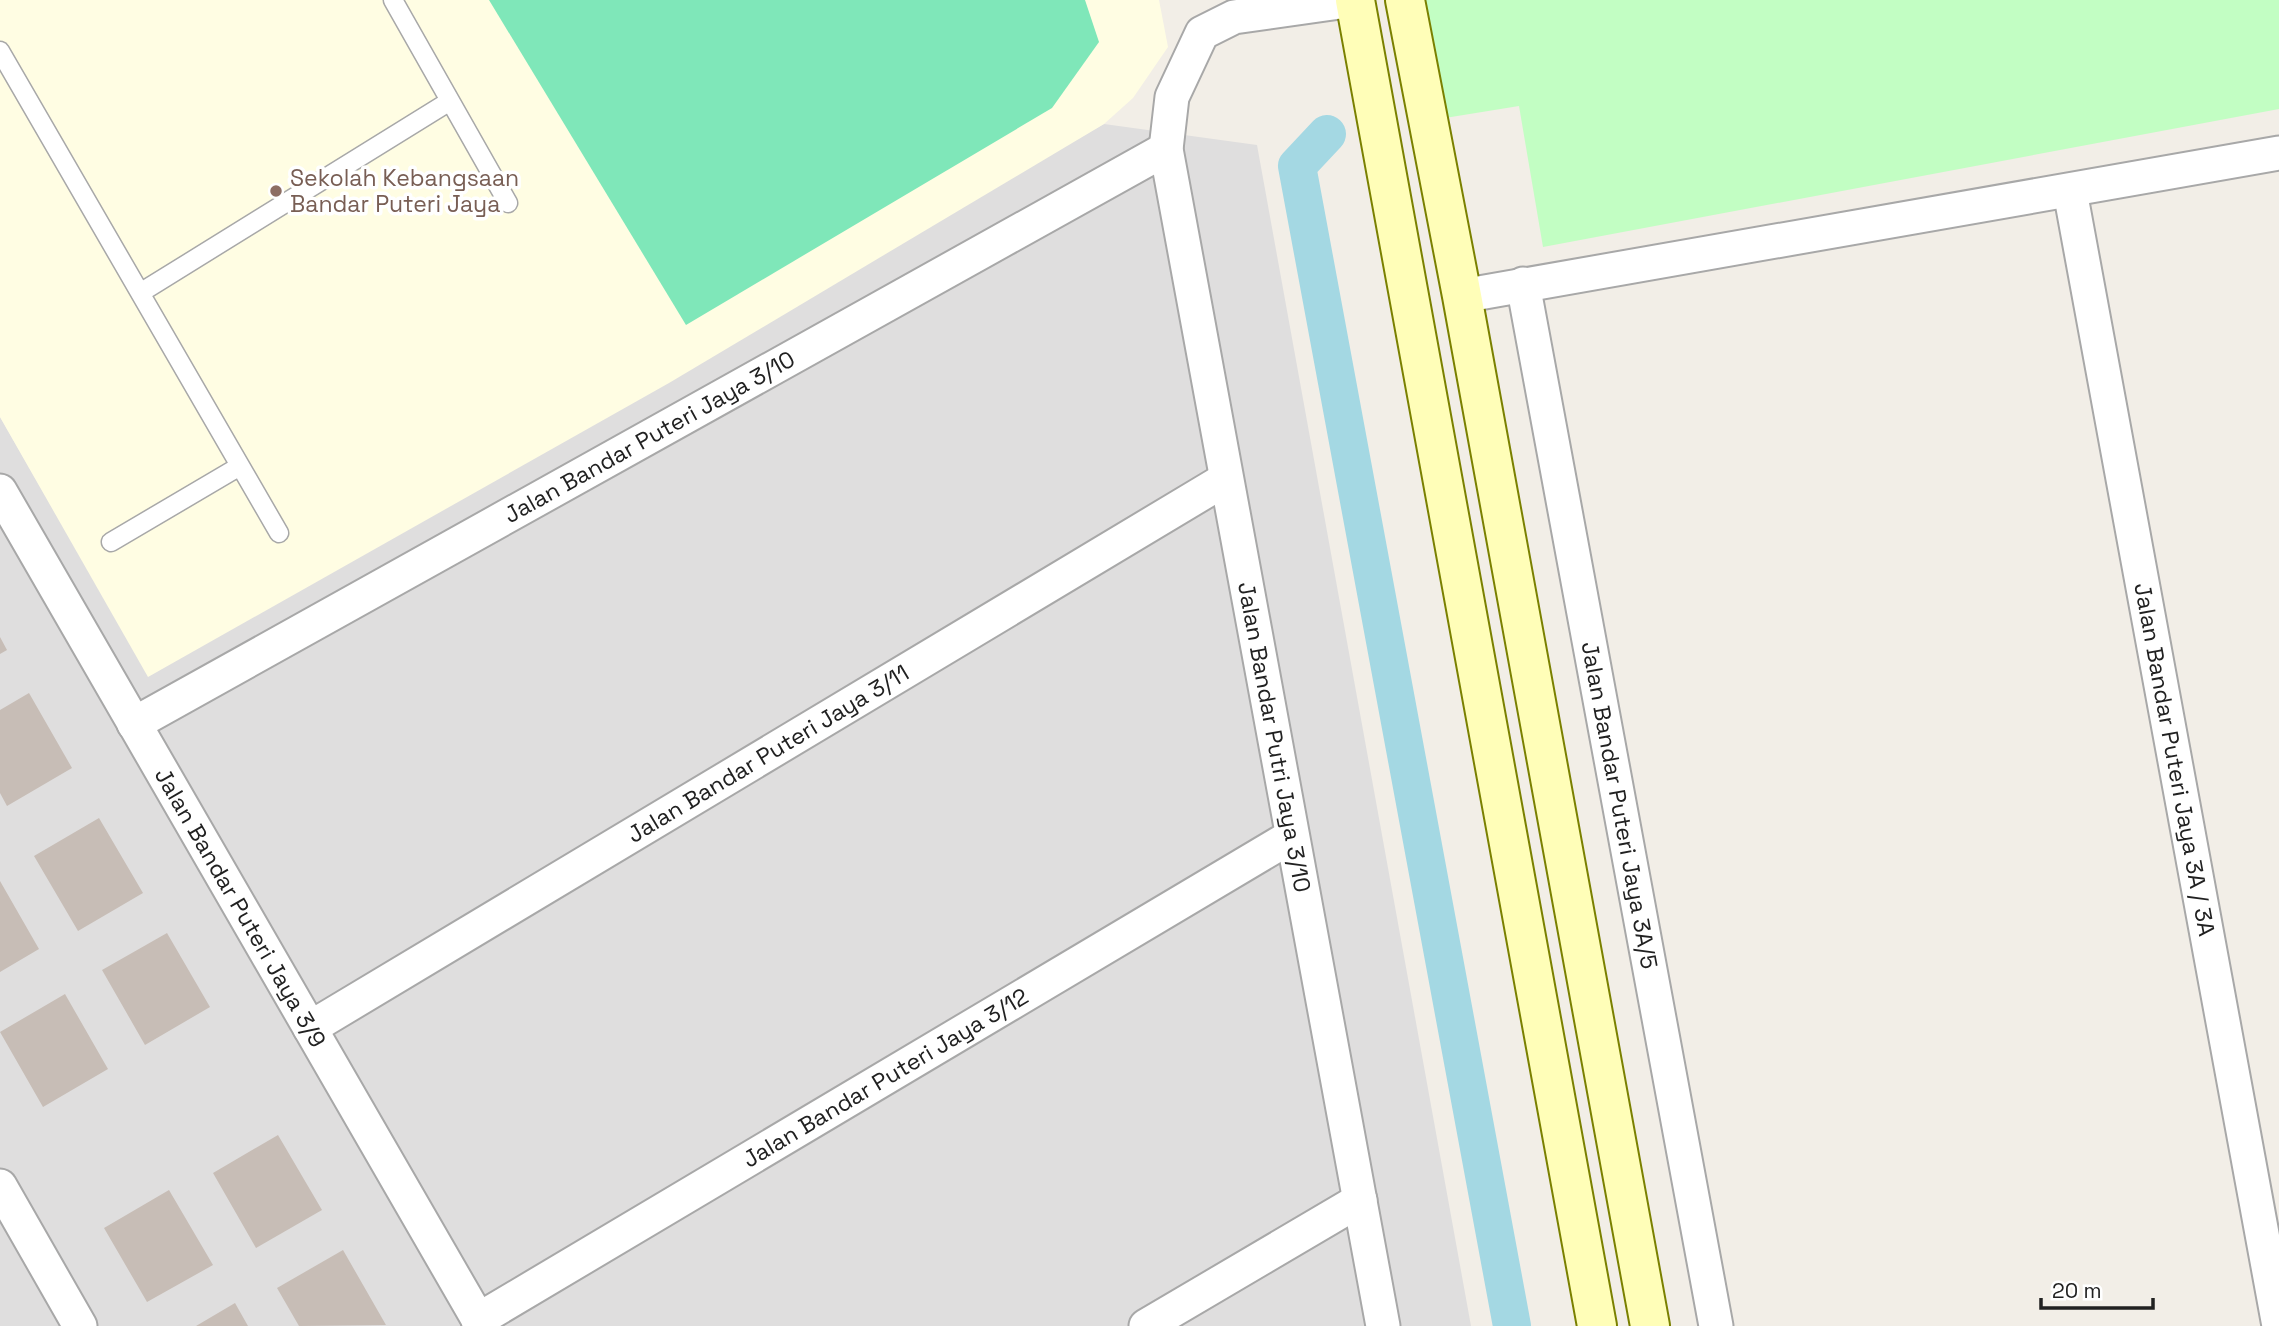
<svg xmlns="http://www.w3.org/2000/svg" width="2279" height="1326" font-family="'Space Grotesk',sans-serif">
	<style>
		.residential { fill: #dfdede }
		.education { fill: #fffde3 }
		.park { fill: #c2fec3 }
		.pitch { fill: #7fe7b9 }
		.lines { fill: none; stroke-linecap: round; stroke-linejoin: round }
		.canal { stroke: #a4d8e3; stroke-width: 38 }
		.building { fill: #c7bdb6 }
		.lane-casing { stroke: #a8a8a8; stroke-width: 21 }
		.street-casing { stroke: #a8a8a8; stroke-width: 37 }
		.secondary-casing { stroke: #7a8000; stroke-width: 42 }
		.lane { stroke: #fff; stroke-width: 18 }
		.street { stroke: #fff; stroke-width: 33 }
		.secondary { stroke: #fffeb8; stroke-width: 38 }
		.education-dot { fill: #8d6e63; stroke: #fff; stroke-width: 2.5 }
		.labels { text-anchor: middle; stroke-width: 7; stroke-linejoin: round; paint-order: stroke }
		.education-label { font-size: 23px; fill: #785e54; stroke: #fff; text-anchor: start }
		.street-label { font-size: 23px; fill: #212121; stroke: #fff }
	</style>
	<rect width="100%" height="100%" fill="#f2eee7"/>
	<path class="residential" d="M1104,124L1257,145L1471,1326H0V417L149,676Z"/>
	<path class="education" d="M0,0H1159L1168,47L1133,98L1104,124L669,383L148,677L0,417Z"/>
	<path class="park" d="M1424,0H2279V109L1543,247L1519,106L1445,118Z"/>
	<path class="pitch" d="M489,0H1085L1099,42L1052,108L686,325Z"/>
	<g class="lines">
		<path class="canal" d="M1327,134L1297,166L1512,1326"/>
	</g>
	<path class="building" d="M0,637L7,650L0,654Z
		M29,693L72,768L7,806L0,793V710Z
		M99,818L143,893L78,931L34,856Z
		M0,881L39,949L0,972Z
		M167,933L210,1007L145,1045L102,970Z
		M65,994L108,1069L43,1107L0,1032Z
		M278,1135L322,1210L256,1248L213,1173Z
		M169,1190L213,1265L147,1302L104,1228Z
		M343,1250L386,1325L299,1326L277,1288Z
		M235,1303L248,1326H196Z"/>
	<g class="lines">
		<defs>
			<path id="lane" d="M393,0L508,203
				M0,51L279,533
				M140,293L450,101
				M111,542L240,466"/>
			<g id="street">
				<path id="s1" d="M1354,0L1234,17L1202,33L1172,97L1166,149L1383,1326"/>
				<path id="s2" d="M2070,191L2279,1326"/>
				<path id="s3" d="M1523,284L1716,1326"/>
				<path d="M1462,296L2279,153"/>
				<path id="s4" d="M0,491L482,1326"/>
				<path id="s5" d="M134,724L1166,149"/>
				<path id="s6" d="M310,1028L1226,479"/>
				<path d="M0,1186L80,1326"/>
				<path id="s7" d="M478,1320L1292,836"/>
				<path d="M1146,1326L1360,1200"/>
			</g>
			<path id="secondary" d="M1355,0L1597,1326
				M1405,0L1462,296L1650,1326"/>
		</defs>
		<use href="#lane" class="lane-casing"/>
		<use href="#street" class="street-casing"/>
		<use href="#secondary" class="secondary-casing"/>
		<use href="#lane" class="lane"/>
		<use href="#street" class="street"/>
		<use href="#secondary" class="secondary"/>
	</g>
	<circle class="education-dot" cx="276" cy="191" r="7"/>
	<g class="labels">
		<g class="education-label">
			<text x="290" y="186">Sekolah Kebangsaan<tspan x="290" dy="26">Bandar Puteri Jaya</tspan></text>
		</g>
		<g class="street-label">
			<text dy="8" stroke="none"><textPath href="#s5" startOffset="590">Jalan Bandar Puteri Jaya 3/10</textPath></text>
			<text dy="8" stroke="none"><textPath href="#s1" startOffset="878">Jalan Bandar Putri Jaya 3/10</textPath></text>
			<text dy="8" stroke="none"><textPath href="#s6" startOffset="534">Jalan Bandar Puteri Jaya 3/11</textPath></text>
			<text dy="8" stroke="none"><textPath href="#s2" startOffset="578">Jalan Bandar Puteri Jaya 3A / 3A</textPath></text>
			<text dy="8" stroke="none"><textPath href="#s3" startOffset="530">Jalan Bandar Puteri Jaya 3A/5</textPath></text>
			<text dy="8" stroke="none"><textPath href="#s4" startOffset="481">Jalan Bandar Puteri Jaya 3/9</textPath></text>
			<text dy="8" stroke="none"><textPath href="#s7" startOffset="474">Jalan Bandar Puteri Jaya 3/12</textPath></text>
		</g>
	</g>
	<path d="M2041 1298v10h112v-10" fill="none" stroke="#212121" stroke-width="3.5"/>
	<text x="2052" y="1298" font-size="21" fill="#212121" stroke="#ffffff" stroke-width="5" paint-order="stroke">20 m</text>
</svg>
